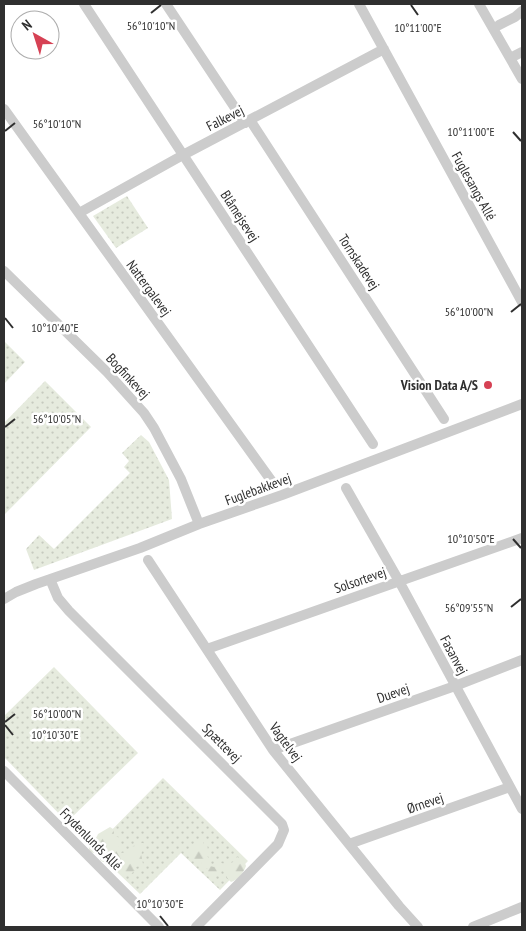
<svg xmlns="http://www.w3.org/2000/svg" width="526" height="931" font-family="'PT Sans Narrow',sans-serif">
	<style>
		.green { fill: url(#green-dots) }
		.forest { fill: url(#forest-firs) }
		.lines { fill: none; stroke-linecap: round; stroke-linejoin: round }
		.street { stroke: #ccc; stroke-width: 10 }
		.ticks { fill: none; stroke: #2f2f2f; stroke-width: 2 }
		.poi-dot { fill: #d64154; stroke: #fff; stroke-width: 2 }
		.labels { text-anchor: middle; stroke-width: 5; stroke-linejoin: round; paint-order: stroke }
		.street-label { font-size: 14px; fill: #2f2f2f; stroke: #fff }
		.poi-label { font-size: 14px; font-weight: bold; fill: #2f2f2f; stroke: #fff; text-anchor: end }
		.ticks-label { font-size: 12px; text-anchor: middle; fill: #2f2f2f; stroke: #fff; stroke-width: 5; stroke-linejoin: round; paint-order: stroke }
	</style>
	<defs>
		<pattern id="green-dots" width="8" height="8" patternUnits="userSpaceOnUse" patternTransform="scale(1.25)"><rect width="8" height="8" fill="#e6ebde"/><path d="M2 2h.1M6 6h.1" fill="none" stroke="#c6cabf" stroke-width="1.8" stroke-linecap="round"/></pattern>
		<pattern id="forest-firs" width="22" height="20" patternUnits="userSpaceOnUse" patternTransform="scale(1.25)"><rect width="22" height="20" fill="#e6ebde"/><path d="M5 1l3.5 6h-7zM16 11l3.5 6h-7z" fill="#c6cabf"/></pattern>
	</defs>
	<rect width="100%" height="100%" fill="#fff"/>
	<path class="green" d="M127,196L148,228L116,248L93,216Z
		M4,341L25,362L4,384Z
		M45,381L91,427L5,514L4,423Z
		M141,435L149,442L169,480L172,519L34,570L26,549L39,535L54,549L130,473L124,467L129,461L122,453Z
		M54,667L138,753L67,822L4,757V716Z
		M163,778L248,861L220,890L181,853L140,894L93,849Z"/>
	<path class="forest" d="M110,827L113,829L114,836L121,838L117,845L122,849L121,853L129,852C133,845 135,844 143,843L145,845L141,854L143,864L136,867L135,871L129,875L121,874L118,863L114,861L103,862L100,860L101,851L97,850L94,853L90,852C86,842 95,842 98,834Z
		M203,834L206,836L203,844H207L208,850L206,855L210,859V866L214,867L219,862L227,865L233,862L237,857L244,860L246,866C244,872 238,880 231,882L225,876L223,870L212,875H209L207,868L202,869L201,862H195L190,858V847L199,839L200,836Z"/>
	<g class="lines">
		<path class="street" d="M84,4L373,444
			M166,4L245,123
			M359,4L522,302
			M479,4L522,79
			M499,25L515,17L522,11
			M510,58L522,52
			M4,109L273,483
			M250,120L444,419
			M79,213L183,155L384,49
			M4,271L107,372L144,413L154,428L181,479L199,524
			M346,488L399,581L522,809
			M148,560L273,750L399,906L418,927
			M50,579L58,598L69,611L282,824L284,830L278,844L196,927
			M4,599L16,592L36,584L140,548L199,524L282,495L522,404
			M207,649L522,538
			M273,750L455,686L522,660
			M4,771L159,927
			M349,844L510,787
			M473,927L522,907"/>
	</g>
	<path class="ticks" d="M411,5L418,15M151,13L161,5M5,131L15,123M513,132L521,141M511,312L521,304M5,318L13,328M5,427L15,419M513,539L521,548M511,607L521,599M5,722L15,714M5,725L13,735M160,916L168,926"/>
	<circle class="poi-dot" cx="488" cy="385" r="5"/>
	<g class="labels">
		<g class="street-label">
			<text transform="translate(225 118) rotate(-27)" y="5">Falkevej</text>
			<text transform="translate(474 186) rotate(61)" y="5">Fuglesangs Allé</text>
			<text transform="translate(240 216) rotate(57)" y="5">Blåmejsevej</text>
			<text transform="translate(359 262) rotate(57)" y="5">Tornskadevej</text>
			<text transform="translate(149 288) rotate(54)" y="5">Nattergalevej</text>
			<text transform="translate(128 376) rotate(47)" y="5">Bogfinkevej</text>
			<text transform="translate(258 489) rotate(-20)" y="5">Fuglebakkevej</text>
			<text transform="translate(360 580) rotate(-19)" y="5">Solsortevej</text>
			<text transform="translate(454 655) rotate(62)" y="5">Fasanvej</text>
			<text transform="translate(393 693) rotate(-19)" y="5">Duevej</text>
			<text transform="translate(286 742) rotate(54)" y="5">Vagtelvej</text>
			<text transform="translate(222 743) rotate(45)" y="5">Spættevej</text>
			<text transform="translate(425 803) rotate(-19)" y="5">Ørnevej</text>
			<text transform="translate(91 839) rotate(45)" y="5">Frydenlunds Allé</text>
		</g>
		<g class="poi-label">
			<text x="478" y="390">Vision Data A/S</text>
		</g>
	</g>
	<g class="ticks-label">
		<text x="151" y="30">56°10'10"N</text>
		<text x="418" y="32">10°11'00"E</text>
		<text x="57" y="128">56°10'10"N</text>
		<text x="471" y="136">10°11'00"E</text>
		<text x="469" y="316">56°10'00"N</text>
		<text x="55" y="332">10°10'40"E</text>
		<text x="57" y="423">56°10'05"N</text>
		<text x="471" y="543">10°10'50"E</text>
		<text x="469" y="612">56°09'55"N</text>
		<text x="57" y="718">56°10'00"N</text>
		<text x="55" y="739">10°10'30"E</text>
		<text x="160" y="908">10°10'30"E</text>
	</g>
	<rect width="526" height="931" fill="none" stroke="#2f2f2f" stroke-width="10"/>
	<g transform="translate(35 35) rotate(321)"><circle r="24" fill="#ffffff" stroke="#acacac"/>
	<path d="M0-4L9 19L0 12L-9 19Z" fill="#d64154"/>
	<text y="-8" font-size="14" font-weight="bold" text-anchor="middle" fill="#2f2f2f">N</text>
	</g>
</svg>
